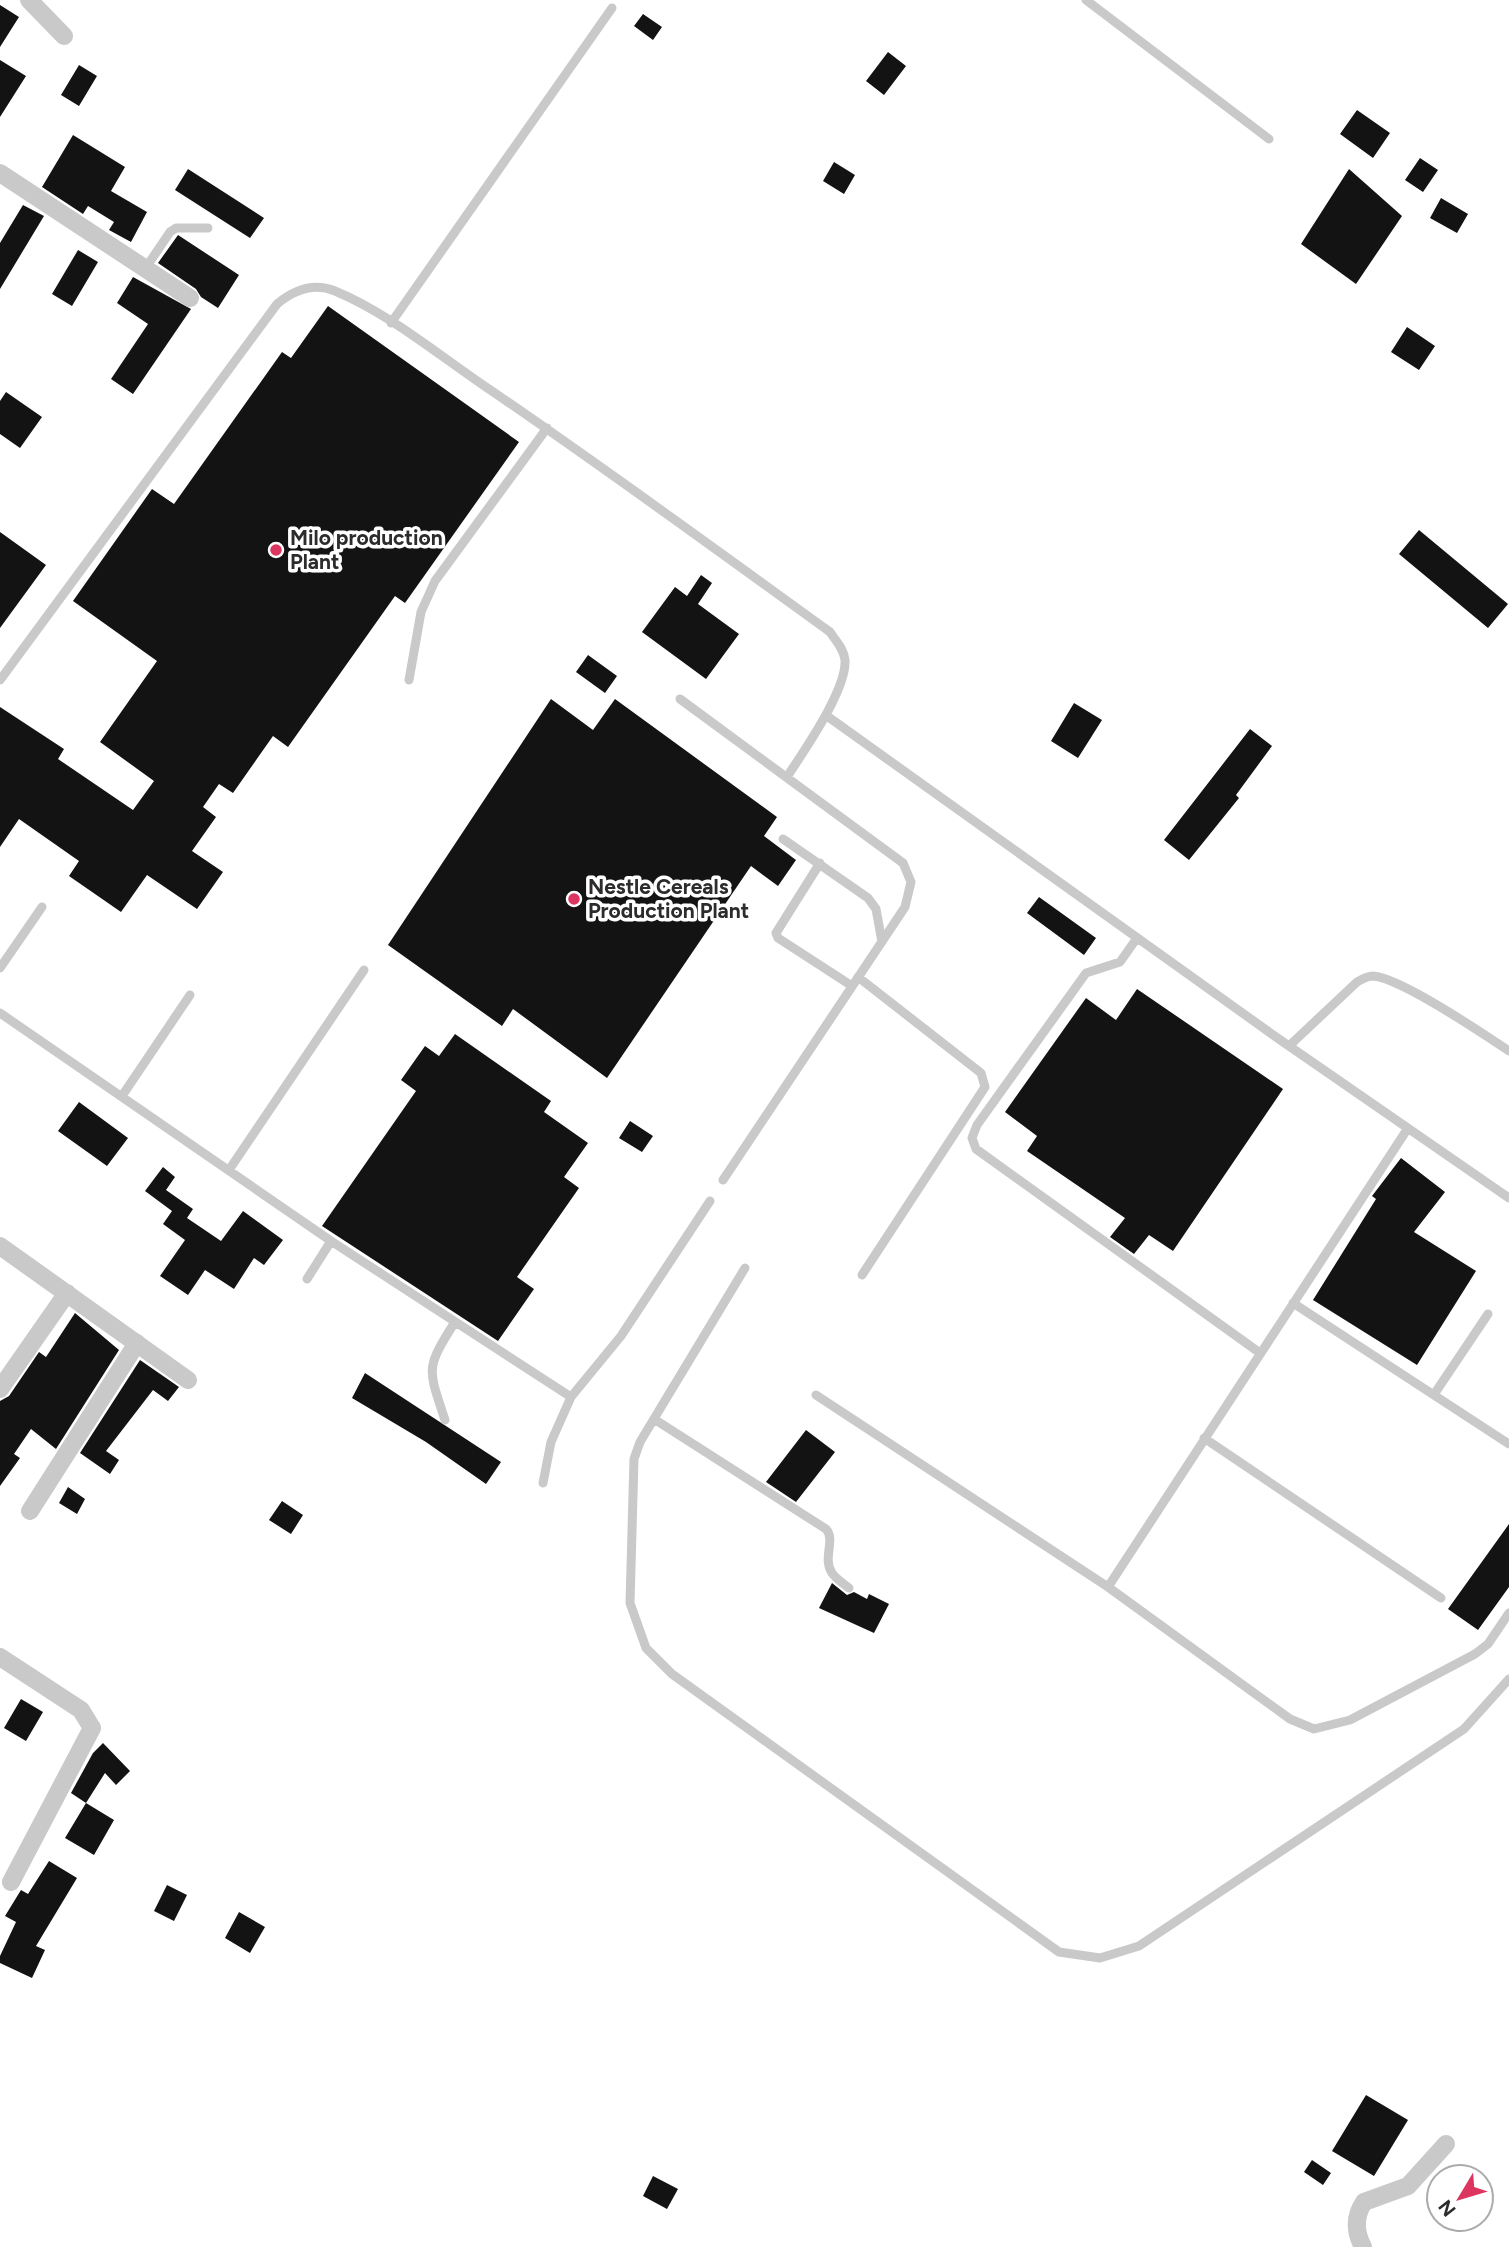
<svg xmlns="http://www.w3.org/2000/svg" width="1509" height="2247" font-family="Figtree,sans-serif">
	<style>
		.building { fill: #131313 }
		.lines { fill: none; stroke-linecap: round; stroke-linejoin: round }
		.lane { stroke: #c9c9c9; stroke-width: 9 }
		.street { stroke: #c9c9c9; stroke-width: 18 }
		.poi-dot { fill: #dc355f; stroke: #fff; stroke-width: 2.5 }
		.labels { text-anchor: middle; stroke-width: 7; stroke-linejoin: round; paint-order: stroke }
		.poi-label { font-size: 21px; font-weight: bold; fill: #2c2c2c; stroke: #fff; text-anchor: start }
	</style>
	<rect width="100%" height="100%" fill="#fff"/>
	<path class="building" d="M0,5L19,17L0,47Z
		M643,14L662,27L653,40L634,26Z
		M888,52L906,66L884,95L866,81Z
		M0,60L26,76L0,117Z
		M79,65L97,76L79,106L61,95Z
		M1357,110L1390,133L1373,158L1340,134Z
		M73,135L125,167L111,191L147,212L131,242L109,230L114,222L88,206L83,214L42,187Z
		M1420,158L1438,170L1423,192L1405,180Z
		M834,162L855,175L844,194L823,181Z
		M188,169L264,218L250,238L175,190Z
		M1349,169L1402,216L1356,284L1301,244Z
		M1441,198L1468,214L1457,233L1430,218Z
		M23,205L44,216L0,289V243Z
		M178,235L239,275L218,308L201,297L196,289L158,263Z
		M78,250L98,262L72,306L52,294Z
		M133,277L191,309L133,394L111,379L148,324L117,303Z
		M328,306L519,442L405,603L395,596L288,747L273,736L233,793L219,784L203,807L216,817L192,851L223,872L197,909L147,875L121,912L69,876L79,861L19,819L0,847V707L64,749L58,759L133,810L154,781L100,742L157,661L73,601L152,489L174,504L282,352L291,358Z
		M1407,327L1435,346L1419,370L1391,352Z
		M6,392L42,417L20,448L0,434V401Z
		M1419,530L1508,604L1488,628L1399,554Z
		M0,532L46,565L0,628Z
		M701,575L712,583L698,604L739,634L706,679L642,632L675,587L687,596Z
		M588,655L617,676L605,693L576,672Z
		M551,699L593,730L615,699L777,817L764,836L796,860L778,886L751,866L607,1078L513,1009L502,1026L388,945Z
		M1074,703L1102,720L1078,758L1051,741Z
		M1250,729L1272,746L1236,795L1239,798L1189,860L1164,840Z
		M1039,897L1096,938L1084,955L1027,913Z
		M1137,989L1283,1089L1173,1251L1149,1235L1134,1254L1110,1237L1125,1218L1027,1151L1037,1136L1005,1112L1086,998L1116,1020Z
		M455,1034L551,1101L544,1112L588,1143L564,1177L579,1188L517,1277L534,1289L498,1341L322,1226L416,1091L401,1080L425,1046L439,1056Z
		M79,1102L128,1138L107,1166L58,1131Z
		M630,1121L653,1136L642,1152L619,1138Z
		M1401,1158L1445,1192L1414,1232L1476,1271L1417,1365L1313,1300L1376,1199L1372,1196Z
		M163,1167L175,1177L166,1190L193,1209L187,1218L221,1241L243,1211L283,1240L264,1265L254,1258L234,1289L205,1270L188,1295L160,1276L185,1240L163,1224L172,1211L145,1191Z
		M75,1313L119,1350L56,1449L31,1429L14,1454L20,1458L0,1486V1401L9,1396L39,1352L46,1357Z
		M140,1360L179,1387L168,1401L153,1390L106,1451L119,1460L110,1474L80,1453Z
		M365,1373L501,1462L486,1484L426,1442L352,1398Z
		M806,1430L835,1452L796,1502L766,1482Z
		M68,1487L85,1499L77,1514L59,1503Z
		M282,1501L303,1515L291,1534L269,1520Z
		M1509,1524V1587L1478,1630L1448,1609Z
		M832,1583L847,1595L854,1592L867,1599L869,1594L889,1604L874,1633L819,1608Z
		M21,1699L43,1712L26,1741L4,1728Z
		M103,1743L130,1771L116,1785L105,1773L86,1803L71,1793L93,1753Z
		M86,1803L114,1820L94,1855L65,1838Z
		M49,1861L77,1878L36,1946L45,1950L32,1978L0,1963V1956L16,1922L5,1916L21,1890L28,1894Z
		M167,1885L187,1895L174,1921L154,1911Z
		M239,1912L265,1927L250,1953L225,1938Z
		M1366,2095L1408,2120L1374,2176L1332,2151Z
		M1312,2160L1331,2173L1323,2185L1304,2172Z
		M653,2176L678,2189L667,2209L643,2196Z"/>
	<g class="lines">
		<path class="lane" d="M1086,0L1269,139
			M145,269L170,232L176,228H208
			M391,323L612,8
			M0,680L277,304C294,290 313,282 335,291C388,313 436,353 483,385C601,465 715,549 830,632C836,641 844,649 845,660C847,690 803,752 787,777
			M409,680L421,612L435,581L547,428
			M680,699L903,863L911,882L905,907L723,1180
			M827,716L1276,1037L1509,1198
			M783,839L868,898L876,909L882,942
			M820,863L776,933L778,938L852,986
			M1137,938L1120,962L1086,973L977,1125L972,1138L976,1149L1260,1353
			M0,968L42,907
			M858,977L981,1073L985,1087L862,1275
			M0,1013L331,1241L571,1397L621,1336L710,1201
			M1289,1046L1357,982C1362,979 1367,976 1373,976C1401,978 1482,1033 1509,1051
			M122,1096L190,995
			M229,1170L364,970
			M745,1268L640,1442L634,1459L630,1603L646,1648L672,1674L1059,1952L1100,1958L1139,1946L1464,1729L1509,1679
			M307,1279L331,1241
			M1293,1303L1509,1444
			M1435,1393L1488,1314
			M816,1395L1108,1587L1290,1719L1314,1729L1350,1720L1475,1654L1488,1644L1509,1613
			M654,1419L826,1529C836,1540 822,1558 832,1573C836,1579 844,1584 849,1588
			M445,1420C428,1368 425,1369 455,1322
			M1204,1438L1441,1598
			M543,1483L551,1442L571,1397
			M1108,1587L1408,1128"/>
		<path class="street" d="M29,0L64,36
			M0,173L190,298
			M0,1246L188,1380
			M0,1389L67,1293
			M30,1511L137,1343
			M0,1657L81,1710L92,1728L11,1882
			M1363,2247C1355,2232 1354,2217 1364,2202L1408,2186L1446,2144"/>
	</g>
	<g class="poi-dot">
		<circle cx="276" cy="550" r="7"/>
		<circle cx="574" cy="899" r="7"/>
	</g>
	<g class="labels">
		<g class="poi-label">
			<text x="290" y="545">Milo production<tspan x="290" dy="24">Plant</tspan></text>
			<text x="588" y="894">Nestle Cereals<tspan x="588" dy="24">Production Plant</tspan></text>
		</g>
	</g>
	<g transform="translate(1460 2198) rotate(232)"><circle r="33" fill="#ffffff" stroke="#ababab" stroke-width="2"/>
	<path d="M0-5L12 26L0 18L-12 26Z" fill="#dc355f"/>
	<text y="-10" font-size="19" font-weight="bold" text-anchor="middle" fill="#2c2c2c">N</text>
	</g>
</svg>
